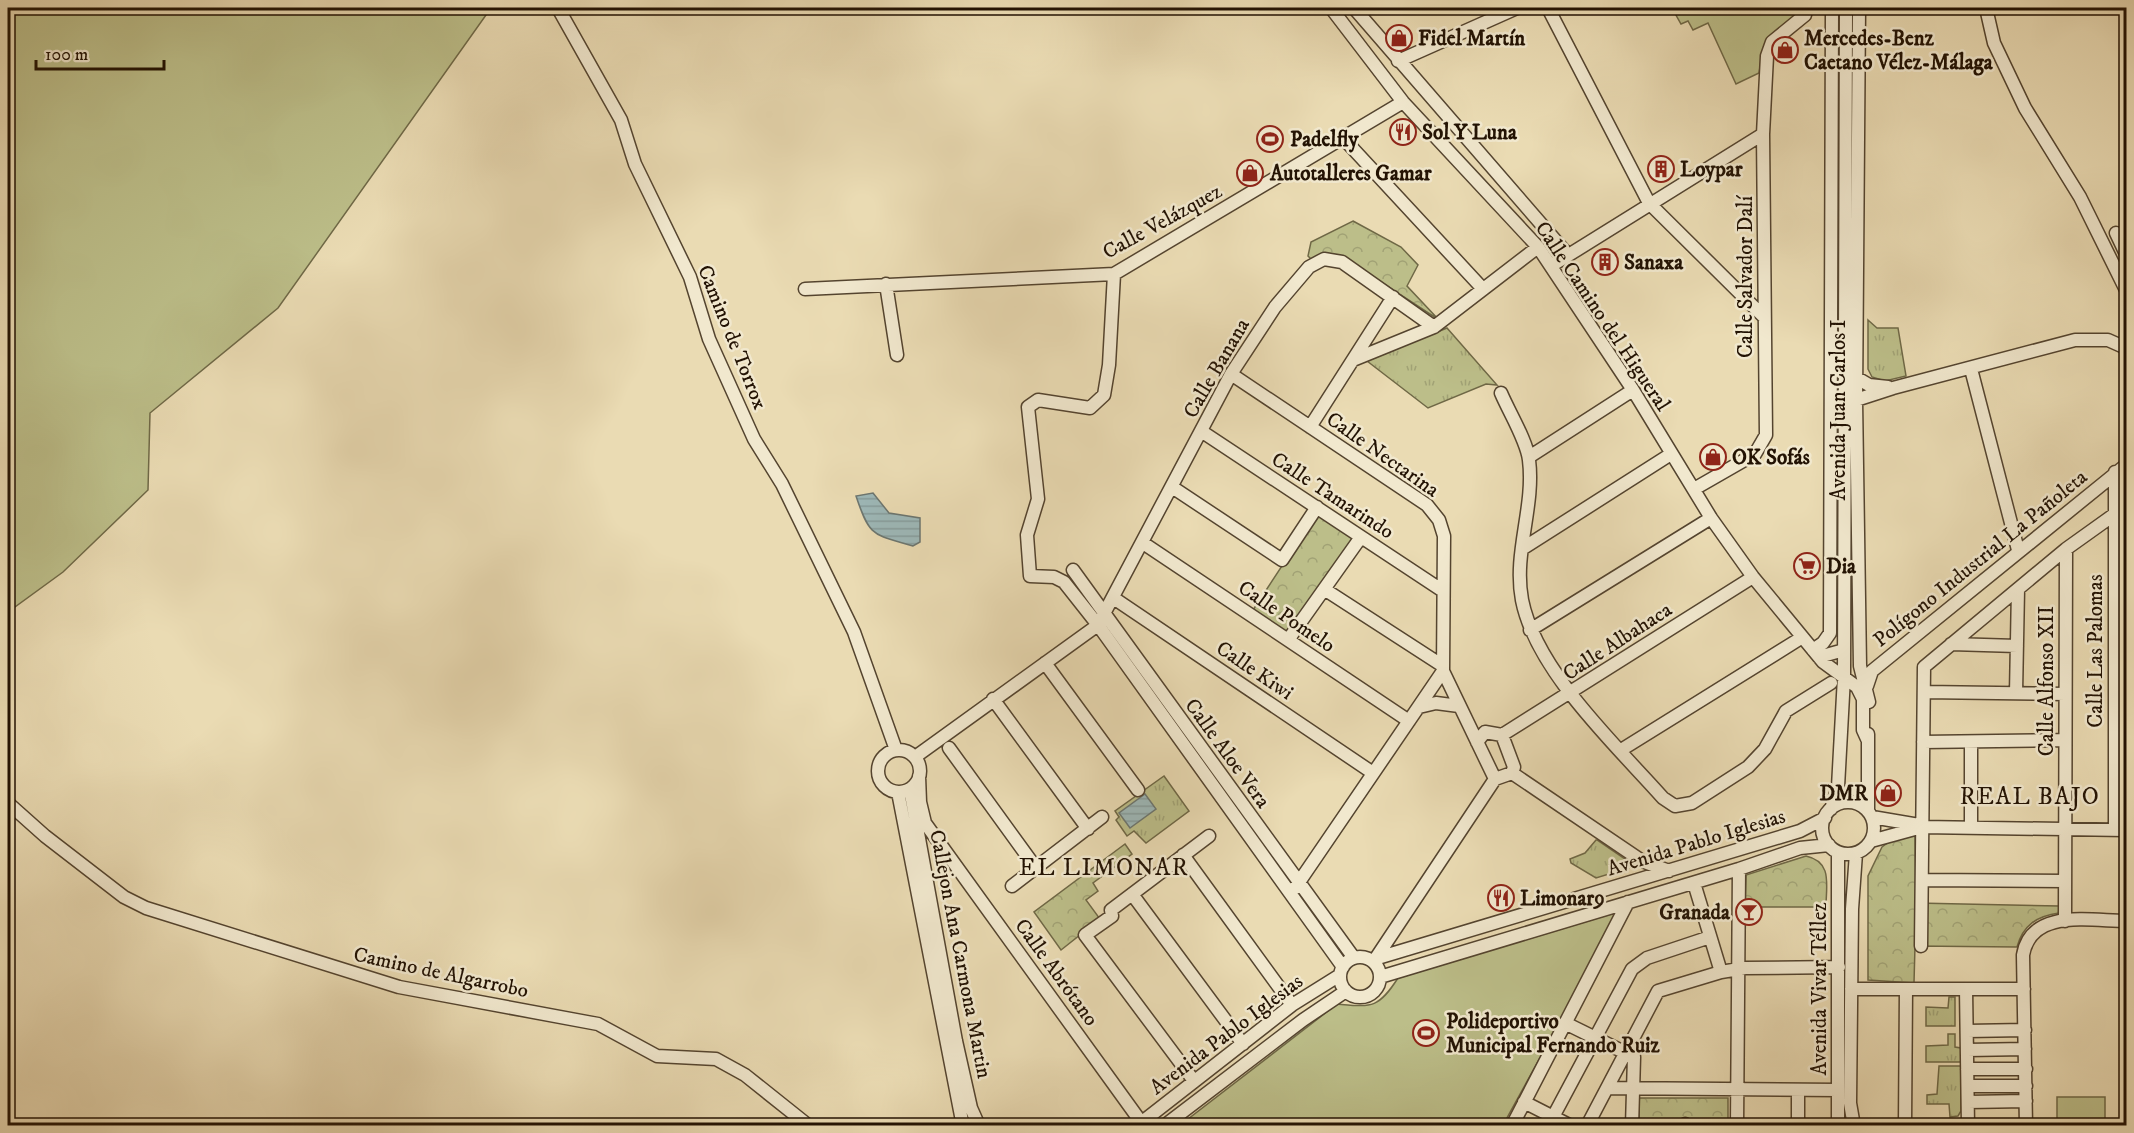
<svg xmlns="http://www.w3.org/2000/svg" width="2134" height="1133" font-family="'IM FELL DW Pica',serif">
	<style>
		.grass { fill: url(#grass-tufts); stroke: #6f6846; stroke-width: 1.5 }
		.park { fill: url(#park-crowns); stroke: #6f6846; stroke-width: 1.5 }
		.garden { fill: #bcbe89; stroke: #6f6846; stroke-width: 1.5 }
		.water { fill: url(#water-rules); stroke: #6c7670; stroke-width: 1.5 }
		.lines { fill: none; stroke-linecap: round; stroke-linejoin: round }
		.minor-casing { stroke: #54442f; stroke-width: 15 }
		.minor { stroke: #f1e8ce; stroke-width: 12 }
		.labels { text-anchor: middle; stroke-width: 5; stroke-linejoin: round; paint-order: stroke }
		.poi-label { font-size: 21px; font-weight: bold; fill: #221203; stroke: #f1e8ce; text-anchor: start }
		.street-label { font-size: 21px; fill: #221203; stroke: #f1e8ce }
		.quarter-label { font-size: 24px; letter-spacing: 1.5px; fill: #221203; stroke: #f1e8ce }
	</style>
	<defs>
		<pattern id="grass-tufts" width="24" height="20" patternUnits="userSpaceOnUse" patternTransform="scale(1.5)"><rect width="24" height="20" fill="#bcbe89"/><path d="M3 7l-1-3M5 7V3M7 7l1-3M15 17l-1-3M17 17v-4M19 17l1-3" fill="none" stroke="#a1a275"/></pattern>
		<pattern id="park-crowns" width="20" height="18" patternUnits="userSpaceOnUse" patternTransform="scale(1.5)"><rect width="20" height="18" fill="#bcbe89"/><path d="M2 6a3 3 0 1 1 6 0M12 15a3 3 0 1 1 6 0" fill="none" stroke="#a1a275"/></pattern>
		<pattern id="water-rules" width="6" height="5" patternUnits="userSpaceOnUse" patternTransform="scale(1.5)"><rect width="6" height="5" fill="#9db8b8"/><path d="M0 2.5h6" fill="none" stroke="#879d9d"/></pattern>
	</defs>
	<rect width="100%" height="100%" fill="#eadbb3"/>
	<filter id="stains"><feTurbulence type="fractalNoise" baseFrequency=".00333" numOctaves="4"/><feColorMatrix values="0 0 0 0 .2 0 0 0 0 .09 0 0 0 0 .02 0 0 0 .5 -.17"/></filter>
	<radialGradient id="worn" r=".72"><stop offset=".6" stop-color="#630" stop-opacity="0"/><stop offset="1" stop-color="#630" stop-opacity=".3"/></radialGradient>
	<path class="grass" d="M1868,320L1877,328H1898L1906,376L1885,381L1872,377L1868,369Z
		M1447,328L1497,385L1486,384L1428,408L1367,361Z
		M1164,776L1189,811L1146,843L1134,831L1127,836L1116,820L1119,817L1115,811Z
		M1596,840H1597L1635,866L1596,878L1571,863L1570,859L1585,853Z
		M1949,997H1955V1026H1926V1007L1948,1008Z
		M1948,1034H1955V1047L1961,1048V1062H1926V1046L1948,1045Z
		M1939,1066H1961V1111L1958,1116L1950,1117L1949,1104H1927V1095L1937,1094Z"/>
	<path class="park" d="M1353,221L1401,247L1418,265L1407,286L1439,320L1340,255L1322,254L1312,260L1308,256L1311,242Z
		M1318,511L1357,538L1288,636L1251,613Z
		M1915,836L1916,903L2059,906V913C2037,916 2023,925 2017,947L1915,946L1914,983L1868,980V876L1882,847L1896,837Z
		M1125,844L1132,854L1093,883L1098,891L1086,900L1100,919L1061,950L1034,912Z
		M1806,856C1833,862 1826,885 1826,907H1745L1746,875Z
		M1639,1098H1728V1122L1639,1124Z"/>
	<path class="garden" d="M8,8H491L278,308L150,413L148,490L63,572L8,612Z
		M1672,8H1801V12C1773,30 1763,40 1759,73L1736,84L1708,23L1693,30L1688,21L1681,24Z
		M2124,585H2126V817H2122Z
		M1621,911L1503,1125L1179,1126L1337,1004C1372,1007 1378,1009 1398,978Z
		M2057,1097H2105V1122H2057Z"/>
	<path class="water" d="M873,493L889,513L920,518V542L913,546C873,534 870,538 856,496Z
		M1145,794L1156,809L1130,828L1119,813Z"/>
	<g class="lines">
		<defs>
			<path id="minor" d="M558,8L621,120L635,164L690,277L709,339L754,439L782,484L854,632L896,750
				M1331,8L1403,102L1538,247L1633,390L1711,518L1753,577L1823,662L1857,687L1863,699V730L1868,741
				M1354,8L1568,255
				M1548,8L1649,203L1764,317
				M1859,8L1856,400L1860,666L1869,702
				M1986,8L1994,43L2025,108L2080,197L2126,290
				M1398,61L1517,8
				M1343,138L1483,289
				M2116,233L2126,254
				M1551,266L1763,134
				M1114,274L1109,365L1104,395L1090,408L1038,400L1028,407L1038,499L1027,535L1030,576L1054,577L1064,582L1098,625L1343,967
				M886,284L897,355
				M805,289L1114,274L1403,102
				M1353,360L1434,327L1538,247
				M1971,369L2018,550
				M1231,374L1427,505L1439,520L1444,536L1443,671L1495,779L1512,773L1514,767L1502,735L1485,732L1477,742
				M1857,378L1869,385L1888,387
				M1501,393C1509,412 1527,441 1529,460C1535,507 1513,553 1522,600C1536,671 1616,745 1663,798L1675,806L1692,803L1748,767L1765,749L1786,711L1831,683
				M1856,400L1893,388L2075,340H2108L2126,348
				M1310,427L1393,297
				M1201,431L1443,591
				M1529,457L1633,390
				M1172,487L1282,560L1317,507
				M1694,489L1755,454L1766,435L1763,134L1767,56L1772,42L1805,15L1806,8
				M1143,543L1409,721
				M1522,549L1671,454
				M1073,570L1354,958
				M1324,589L1443,666
				M1115,599L1373,773
				M1530,630L1711,518
				M1288,640L1361,537
				M1951,644L2017,646
				M1813,650L1823,643L1830,633L1832,8
				M1819,657L1844,650
				M1045,663L1138,790
				M1867,686L1872,671L2126,465
				M1924,692L2065,694
				M2016,693L2018,589
				M993,699L1088,829
				M1419,707L1436,703L1459,706
				M1502,735L1753,577
				M1923,742L2065,740
				M949,748L1036,868
				M1621,750L1801,638
				M878 771a21 21 0 1 1 42 0a21 21 0 1 1-42 0Z
				M915,757L1098,625L1231,374L1275,307L1309,267L1324,259L1342,262L1434,327
				M1512,773L1642,861L1669,871
				M919,776L920,802L925,823L1141,1122
				M910,789L956,1041L971,1108L979,1126
				M898,792L963,1126
				M1822 828a26 26 0 1 1 52 0a26 26 0 1 1-52 0Z
				M8,803L45,836L124,897L146,908L399,987L598,1024L657,1056L716,1059L745,1075L809,1126
				M1831,809L1838,787L1844,677L1846,8
				M1868,811V734
				M1872,817L1919,825
				M1971,828V742
				M2115,830V472
				M1871,841L1922,827L2126,830
				M1183,855L1292,1005
				M1922,880L2065,881
				M1694,883L1721,972
				M1012,886L1102,817
				M1295,888L1443,671
				M1132,894L1243,1044
				M2065,921L2066,549
				M1921,946L1924,667L2066,549L2115,514
				M1340 977a20 20 0 1 1 40 0a20 20 0 1 1-40 0Z
				M1376,958L1495,779
				M1371,960L1800,831L1825,818
				M1380,977L1739,869L1800,848L1829,845
				M1851,989H2024
				M1966,989L1968,1126
				M1565,1023L1634,1057L1632,1126
				M1967,1031L2025,1030
				M1967,1050L2025,1049
				M1967,1069H2026
				M1194,1081L1085,935L1112,916L1111,910L1209,836
				M1968,1086H2026
				M1607,1088L1838,1090
				M1524,1102L1571,1126
				M1968,1102L2026,1101
				M1553,1117L1632,969L1647,958L1710,937
				M1137,1126L1292,1005L1340,975
				M1164,1126L1303,1020L1346,991
				M1512,1126L1628,902
				M1587,1126L1658,991L1721,972L1745,968L1839,967
				M1684,1126L1685,1124
				M1737,1126L1739,869
				M1798,1126V1090
				M1838,1126V852
				M1854,1126L1850,1103L1852,909L1856,853
				M1905,1126L1906,989
				M2026,1126L2023,955C2031,908 2091,921 2126,921"/>
		</defs>
		<use href="#minor" class="minor-casing"/>
		<use href="#minor" class="minor"/>
	</g>
	<defs>
		<symbol id="shop-ring" viewBox="-11 -11 22 22"><circle r="9.5" fill="#f1e8ce" stroke="#8f2418" stroke-width="1.5"/><path d="M-5-2.5h2.3a2.7 3.5 0 0 1 5.4 0H5L5.5 6h-11ZM-1.5-2.5h3a1.5 2.3 0 0 0-3 0Z" fill="#8f2418"/></symbol>
		<symbol id="restaurant-ring" viewBox="-11 -11 22 22"><circle r="9.5" fill="#f1e8ce" stroke="#8f2418" stroke-width="1.5"/><path d="M-5-6h1v4h1v-4h1v4h1v-4h1v5L-1.5 .5V6h-2V.5L-5-1ZM5-6V6H3V1.5H1.5Q1.5-4 5-6Z" fill="#8f2418"/></symbol>
		<symbol id="stadium-ring" viewBox="-11 -11 22 22"><circle r="9.5" fill="#f1e8ce" stroke="#8f2418" stroke-width="1.5"/><path d="M0-5a6.5 5 0 1 0 0 10a6.5 5 0 1 0 0-10ZM-3.5-1.8h7v3.6h-7Z" fill="#8f2418"/></symbol>
		<symbol id="building-ring" viewBox="-11 -11 22 22"><circle r="9.5" fill="#f1e8ce" stroke="#8f2418" stroke-width="1.5"/><path d="M-4-6H4V6H1V3H-1V6H-4ZM-2.5-4.3h1.7v1.8h-1.7ZM.8-4.3h1.7v1.8H.8ZM-2.5-1h1.7V.8h-1.7ZM.8-1h1.7V.8H.8Z" fill="#8f2418"/></symbol>
		<symbol id="supermarket-ring" viewBox="-11 -11 22 22"><circle r="9.5" fill="#f1e8ce" stroke="#8f2418" stroke-width="1.5"/><path d="M-6-5.5h2.5l.6 2H6L4.5 2H-2.5L-4.4-4H-6ZM-1.5 3.2a1.3 1.3 0 1 0 .1 0ZM3 3.2a1.3 1.3 0 1 0 .1 0Z" fill="#8f2418"/></symbol>
		<symbol id="bar-ring" viewBox="-11 -11 22 22"><circle r="9.5" fill="#f1e8ce" stroke="#8f2418" stroke-width="1.5"/><path d="M-6-5H6L.8 .8V4.5H3.5V6h-7V4.5H-.8V.8Z" fill="#8f2418"/></symbol>
	</defs>
	<g fill-rule="evenodd">
		<use href="#shop-ring" x="1384" y="23" width="30" height="30"/>
		<use href="#shop-ring" x="1770" y="35" width="30" height="30"/>
		<use href="#restaurant-ring" x="1388" y="117" width="30" height="30"/>
		<use href="#stadium-ring" x="1255" y="124" width="30" height="30"/>
		<use href="#building-ring" x="1646" y="154" width="30" height="30"/>
		<use href="#shop-ring" x="1235" y="158" width="30" height="30"/>
		<use href="#building-ring" x="1590" y="247" width="30" height="30"/>
		<use href="#shop-ring" x="1698" y="442" width="30" height="30"/>
		<use href="#supermarket-ring" x="1792" y="551" width="30" height="30"/>
		<use href="#shop-ring" x="1873" y="778" width="30" height="30"/>
		<use href="#restaurant-ring" x="1486" y="883" width="30" height="30"/>
		<use href="#bar-ring" x="1734" y="897" width="30" height="30"/>
		<use href="#stadium-ring" x="1411" y="1018" width="30" height="30"/>
	</g>
	<g class="labels">
		<g class="poi-label">
			<text x="1418" y="45">Fidel Martín</text>
			<text x="1804" y="45">Mercedes-Benz<tspan x="1804" dy="24">Caetano Vélez-Málaga</tspan></text>
			<text x="1422" y="139">Sol Y Luna</text>
			<text x="1290" y="146">Padelfly</text>
			<text x="1680" y="176">Loypar</text>
			<text x="1270" y="180">Autotalleres Gamar</text>
			<text x="1624" y="269">Sanaxa</text>
			<text x="1732" y="464">OK Sofás</text>
			<text x="1826" y="573">Dia</text>
			<text x="1868" y="800" text-anchor="end">DMR</text>
			<text x="1520" y="905">Limonar9</text>
			<text x="1730" y="919" text-anchor="end">Granada</text>
			<text x="1446" y="1028">Polideportivo<tspan x="1446" dy="24">Municipal Fernando Ruiz</tspan></text>
		</g>
		<g class="street-label">
			<text transform="translate(1162 221) rotate(-29)" y="7">Calle Velázquez</text>
			<text transform="translate(1745 277) rotate(-90)" y="7">Calle Salvador Dalí</text>
			<text transform="translate(1603 316) rotate(56)" y="7">Calle Camino del Higueral</text>
			<text transform="translate(733 337) rotate(68)" y="7">Camino de Torrox</text>
			<text transform="translate(1216 368) rotate(-60)" y="7">Calle Banana</text>
			<text transform="translate(1838 410) rotate(-90)" y="7">Avenida Juan Carlos I</text>
			<text transform="translate(1383 454) rotate(35)" y="7">Calle Nectarina</text>
			<text transform="translate(1333 495) rotate(33)" y="7">Calle Tamarindo</text>
			<text transform="translate(1980 558) rotate(-39)" y="7">Polígono Industrial La Pañoleta</text>
			<text transform="translate(1287 616) rotate(34)" y="7">Calle Pomelo</text>
			<text transform="translate(1617 641) rotate(-33)" y="7">Calle Albahaca</text>
			<text transform="translate(2095 651) rotate(-90)" y="7">Calle Las Palomas</text>
			<text transform="translate(1255 670) rotate(34)" y="7">Calle Kiwi</text>
			<text transform="translate(2046 681) rotate(-90)" y="7">Calle Alfonso XII</text>
			<text transform="translate(1228 753) rotate(54)" y="7">Calle Aloe Vera</text>
			<text transform="translate(1696 842) rotate(-17)" y="7">Avenida Pablo Iglesias</text>
			<text transform="translate(961 954) rotate(79)" y="7">Callejon Ana Carmona Martin</text>
			<text transform="translate(441 972) rotate(12)" y="7">Camino de Algarrobo</text>
			<text transform="translate(1057 972) rotate(54)" y="7">Calle Abrótano</text>
			<text transform="translate(1819 989) rotate(-90)" y="7">Avenida Vivar Téllez</text>
			<text transform="translate(1226 1034) rotate(-37)" y="7">Avenida Pablo Iglesias</text>
		</g>
		<g class="quarter-label">
			<text x="2030" y="804">REAL BAJO</text>
			<text x="1104" y="875">EL LIMONAR</text>
		</g>
	</g>
	<rect width="2134" height="1133" fill="none" stroke="#eadbb3" stroke-width="30"/>
	<rect x="9" y="9" width="2116" height="1115" fill="none" stroke="#221203" stroke-width="3"/>
	<rect x="15" y="15" width="2104" height="1103" fill="none" stroke="#221203" stroke-width="1.5"/>
	<path d="M36 60v9h128v-9" fill="none" stroke="#221203" stroke-width="3"/>
	<text x="45" y="60" font-size="18" fill="#221203" stroke="#f1e8ce" stroke-width="4.5" paint-order="stroke">100 m</text>
	<rect width="100%" height="100%" filter="url(#stains)"/>
	<rect width="100%" height="100%" fill="url(#worn)"/>
</svg>
